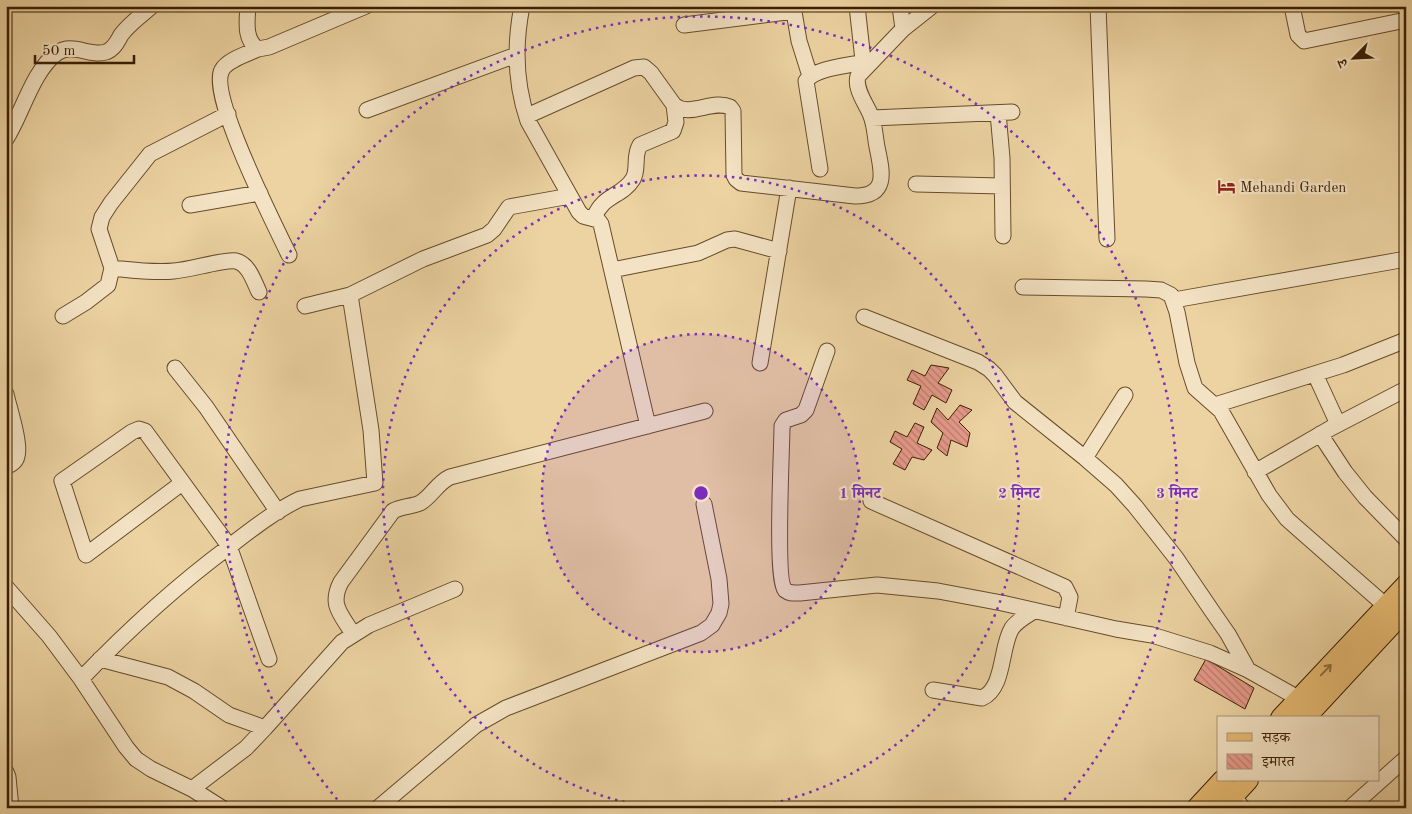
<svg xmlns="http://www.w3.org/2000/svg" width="1412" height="814" font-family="'Old Standard TT','Noto Serif Devanagari',serif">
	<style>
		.building { fill: url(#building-back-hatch); stroke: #391f02 }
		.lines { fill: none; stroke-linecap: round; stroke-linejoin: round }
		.minor-casing { stroke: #664c2a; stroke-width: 17 }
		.major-casing { stroke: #391f02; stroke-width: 22 }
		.minor { stroke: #f3e2c3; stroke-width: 15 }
		.major { stroke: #e6ba71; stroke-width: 20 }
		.oneway { stroke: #906c3a }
		.ring { fill: none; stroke: #7b2cbf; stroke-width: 2.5; stroke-dasharray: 2.5 5 }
		.labels { text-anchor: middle; stroke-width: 4.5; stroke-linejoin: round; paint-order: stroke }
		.poi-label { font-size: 15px; fill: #391f02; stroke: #f3e2c3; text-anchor: start }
		.centre { fill: #7b2cbf; stroke: #f3e2c3; stroke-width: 2.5 }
		.ring-label { font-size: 15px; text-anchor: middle; font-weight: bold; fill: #7b2cbf; stroke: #f3e2c3; stroke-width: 4.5; stroke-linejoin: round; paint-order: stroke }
	</style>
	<defs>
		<pattern id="building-back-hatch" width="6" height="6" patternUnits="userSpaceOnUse" patternTransform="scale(1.25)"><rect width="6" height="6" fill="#e79a8b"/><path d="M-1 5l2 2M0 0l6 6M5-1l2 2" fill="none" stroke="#bc7d6f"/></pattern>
	</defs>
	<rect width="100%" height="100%" fill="#edd3a2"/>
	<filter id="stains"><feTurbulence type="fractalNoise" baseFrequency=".004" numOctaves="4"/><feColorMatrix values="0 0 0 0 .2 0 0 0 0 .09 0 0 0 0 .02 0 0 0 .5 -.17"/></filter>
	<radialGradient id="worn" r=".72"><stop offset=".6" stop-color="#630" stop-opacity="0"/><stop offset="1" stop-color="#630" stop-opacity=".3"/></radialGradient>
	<path class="building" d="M931,365L949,368L938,383L952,390L946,403L932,395L924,410L913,404L921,386L907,380L912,370L925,376Z
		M960,405L972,410L959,422L970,433L967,447L951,440L947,456L937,448L943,433L931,422L937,408L948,420Z
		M915,423L924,427L917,443L932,450L924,460L912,457L905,470L893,464L902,449L890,442L895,431L907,437Z
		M1206,659L1254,688L1245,709L1194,680Z"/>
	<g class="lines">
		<defs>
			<path id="minor" d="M248,6C247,21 244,40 258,49L269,47L366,6
				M522,6C514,46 515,83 528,121L579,212L583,216L598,220L601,224L648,426
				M793,6L799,41L810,76
				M857,6L864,69
				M900,6L903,29
				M1098,6L1107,239
				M1292,6L1298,35L1304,41L1406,20
				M684,25L794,11
				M258,49C247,54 227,60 222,70C208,95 276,227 289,255
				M367,110L516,55
				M998,113L1002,158L1003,236
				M527,116L634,68L644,67L651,73L674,105C690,118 712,99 730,107L733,111L734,175L736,179L741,183L855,196C889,196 882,171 877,147C875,137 875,126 871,116C867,105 854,89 858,76L903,29L932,6
				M872,118L1012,112
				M6,139C22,114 33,70 57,53C72,42 90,57 106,52C114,49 117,42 121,35C129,24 142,15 152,6
				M820,169L806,81C815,68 847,66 864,62
				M916,184L1002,186
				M190,205L260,193
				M594,218C603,194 622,197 633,179C639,169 633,156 640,145L673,131L676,122L674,105
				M112,268C132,270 153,273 174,271C190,270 224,259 236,261C249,264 254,282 259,292
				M612,270L698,253L727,240L735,239L779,251
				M1023,287L1146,289L1161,290L1171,295L1177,312L1187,363L1195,388L1221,411L1269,495L1287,519L1296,527L1386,606
				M1174,300L1406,259
				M305,306L350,295L423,259L487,235L494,229L509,207L570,196
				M63,316L86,302L108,285L112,268L99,229L102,217L111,203L150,154L228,114
				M864,317L978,362L989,369L995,375L1015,402L1085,458L1116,485L1135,506L1176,558L1212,611L1228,634L1248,670
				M827,351L806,410L801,415L786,420L782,426C782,448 775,579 785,590C790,594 794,593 800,593L877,585L938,591L1002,603L1116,629L1152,635L1210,653L1248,670L1298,698
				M760,363L789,188
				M175,368L206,407L278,512
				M1315,374L1338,424
				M6,394C9,408 21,444 17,456C16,462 11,464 6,467
				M1215,405L1343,365L1406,340
				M1320,434L1345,472L1365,497L1406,539
				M1085,458L1125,395
				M1255,472L1331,428L1406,389
				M182,483L86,555L62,481L132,432L139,429L145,431L229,546L269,659
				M871,501L1065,587L1070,597L1066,618
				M6,587L49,636L81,679L126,747L136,759L151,769L192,789L222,808
				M353,634C341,614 329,605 341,582L393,511C402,506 411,507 420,503C432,496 437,483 450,477L705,411
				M100,659L168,677L194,691L229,715L265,728L246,748L192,789
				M81,679C127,631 176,586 230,546C252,529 275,511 300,499L375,483L371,430L350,295
				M933,690L982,698C1005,688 1000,647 1012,628C1018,620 1026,616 1034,611
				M265,728L342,642L369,625L455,589
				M6,772L8,777L11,808
				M1226,788L1243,808
				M378,808L476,725L506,708L701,633L712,625L719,613L721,604L719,579L704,504
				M1350,808L1406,758"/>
			<path id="major" d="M1281,718L1406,585
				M1305,718L1406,609
				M1197,808L1223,780
				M1222,808L1248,780"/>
		</defs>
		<use href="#minor" class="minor-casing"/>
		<use href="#major" class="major-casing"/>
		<use href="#minor" class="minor"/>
		<use href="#major" class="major"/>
	</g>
	<defs><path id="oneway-shaft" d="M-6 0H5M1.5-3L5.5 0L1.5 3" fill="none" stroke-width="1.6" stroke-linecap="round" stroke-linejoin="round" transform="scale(1.25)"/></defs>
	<use class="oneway" href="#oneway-shaft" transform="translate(1326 670) rotate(-46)"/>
	<circle cx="701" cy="493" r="159" fill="#7b2cbf" fill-opacity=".12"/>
	<g class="ring">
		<circle cx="701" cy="493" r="159"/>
		<path d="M654 808A318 318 0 1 1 748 808"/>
		<path d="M342 805A476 476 0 1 1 1060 805"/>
	</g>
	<defs>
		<symbol id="hotel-bare" viewBox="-9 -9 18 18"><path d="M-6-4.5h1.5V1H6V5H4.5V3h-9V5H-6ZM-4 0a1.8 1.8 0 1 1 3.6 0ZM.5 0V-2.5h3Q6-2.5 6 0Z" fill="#8f2418" stroke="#f3e2c3" stroke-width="2.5" paint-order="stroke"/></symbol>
	</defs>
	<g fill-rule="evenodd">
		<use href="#hotel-bare" x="1214" y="174" width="25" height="25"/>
	</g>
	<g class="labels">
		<g class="poi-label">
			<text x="1240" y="192">Mehandi Garden</text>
		</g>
	</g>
	<circle cx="701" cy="493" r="8" class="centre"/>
	<g class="ring-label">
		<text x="860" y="498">1 मिनट</text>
		<text x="1019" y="498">2 मिनट</text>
		<text x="1177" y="498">3 मिनट</text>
	</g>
	<rect width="1412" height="814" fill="none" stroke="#edd3a2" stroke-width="25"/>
	<rect x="8" y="8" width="1397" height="799" fill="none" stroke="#391f02" stroke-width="2.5"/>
	<rect x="12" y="12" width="1387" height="789" fill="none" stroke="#391f02"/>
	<rect x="1217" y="716" width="162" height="65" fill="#f3e2c3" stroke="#a99476"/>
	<rect x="1227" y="733" width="25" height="8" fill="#e6ba71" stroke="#a99476"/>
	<text x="1262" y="742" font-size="15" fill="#391f02">सड़क</text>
	<rect x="1227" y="754" width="25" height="15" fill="url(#building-back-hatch)" stroke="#a99476"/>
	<text x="1262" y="766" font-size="15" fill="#391f02">इमारत</text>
	<g transform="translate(1354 58) rotate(246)" stroke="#f3e2c3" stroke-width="4" paint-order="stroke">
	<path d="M0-4L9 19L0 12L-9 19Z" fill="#391f02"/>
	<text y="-8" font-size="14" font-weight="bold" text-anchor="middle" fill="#391f02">उ</text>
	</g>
	<path d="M35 55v8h99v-8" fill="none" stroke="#391f02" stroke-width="2.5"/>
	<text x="42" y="55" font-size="15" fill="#391f02" stroke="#f3e2c3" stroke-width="4" paint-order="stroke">50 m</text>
	<rect width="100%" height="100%" filter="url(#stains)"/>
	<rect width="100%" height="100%" fill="url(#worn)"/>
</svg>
